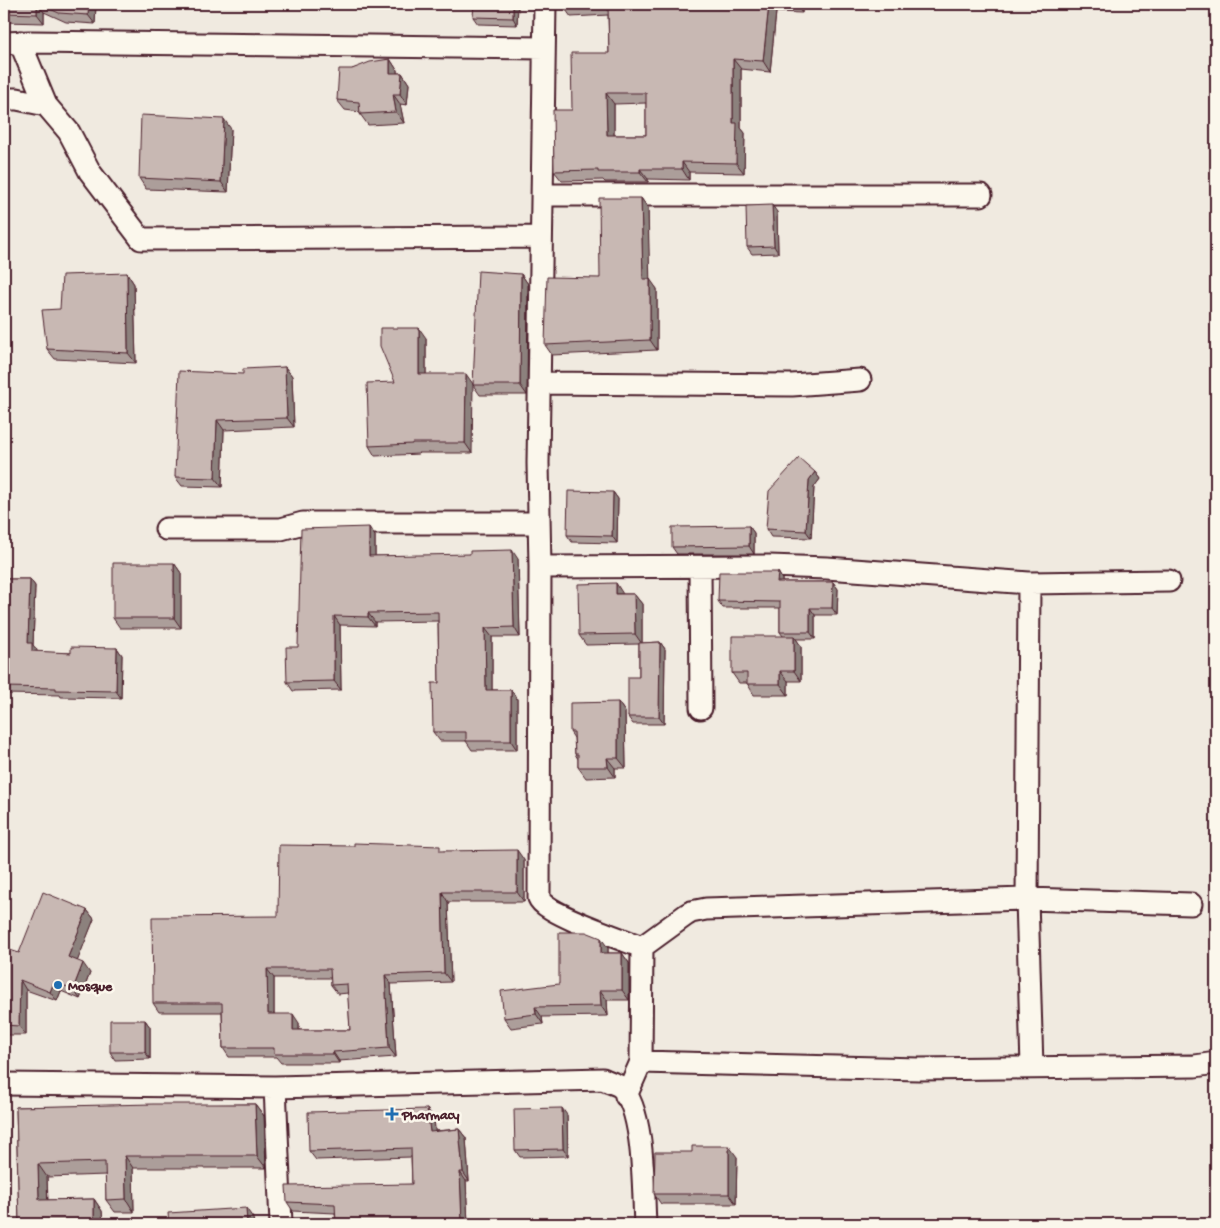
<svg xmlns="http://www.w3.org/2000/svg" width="1220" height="1228" font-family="'Gochi Hand',sans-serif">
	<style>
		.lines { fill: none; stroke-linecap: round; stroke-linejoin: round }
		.street-casing { stroke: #4a1f2b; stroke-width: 25 }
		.street { stroke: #fbf7ec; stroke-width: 21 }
		.wall { fill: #ac9e9a; stroke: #4a1f2b; fill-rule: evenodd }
		.shaded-wall { fill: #8c817d; stroke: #4a1f2b }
		.building { fill: #c8b8b3; stroke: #4a1f2b; fill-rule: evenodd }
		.poi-dot { fill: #1f6fb2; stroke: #fbf7ec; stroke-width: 2 }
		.labels { text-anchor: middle; stroke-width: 5; stroke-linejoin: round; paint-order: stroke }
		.poi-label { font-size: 14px; font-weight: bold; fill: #4a1f2b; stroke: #fbf7ec; text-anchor: start }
	</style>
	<rect width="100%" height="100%" fill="#f0eae0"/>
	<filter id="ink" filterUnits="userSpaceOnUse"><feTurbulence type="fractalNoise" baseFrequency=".02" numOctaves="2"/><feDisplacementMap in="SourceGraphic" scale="10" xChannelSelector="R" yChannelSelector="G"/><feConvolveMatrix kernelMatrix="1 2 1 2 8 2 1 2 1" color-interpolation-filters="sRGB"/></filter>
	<g filter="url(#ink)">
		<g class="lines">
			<defs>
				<path id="street" d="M545,4L538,463L540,567L539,898C544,913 624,940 642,947L641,1062L626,1096
					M20,42L46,105
					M4,43L30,42L544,48
					M4,99H17L46,105L69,132L90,172L141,239L541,237
					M542,195H981
					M539,383L792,385L860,380
					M166,529H281L303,523H539
					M540,567L769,566L827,568L1029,583L1027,899L706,909L691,912L686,915L642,947
					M700,567L701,708
					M1029,583L1169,581
					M641,1062L919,1069L1195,1066L1216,1063
					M1032,1067L1027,899L1191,904
					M4,1084L275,1087L603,1079C608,1082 617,1084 621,1087C645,1111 643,1191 645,1224
					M275,1087L281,1224"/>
			</defs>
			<use href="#street" class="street-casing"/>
			<use href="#street" class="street"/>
		</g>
		<path class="wall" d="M4,4H96L95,24L66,22L44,12V23L4,22Z
			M518,4L517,25L478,24L473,17Z
			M564,4H802V13L776,12L770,72L741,69V128L745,133L744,173L689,172V180L648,179V182H605L603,180L562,181L554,171L572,110L609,53L608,15L571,17L564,7ZM646,103V135H614V104Z
			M390,59L397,70V73H402L409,84L407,105L400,104L404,123L368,125L360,114V112L345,110L337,100L352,69Z
			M231,129L228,192L146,189L139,178Z
			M641,198L648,208L649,279L657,289V350L552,355L545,345L600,278Z
			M777,212L778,253L752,254L747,247Z
			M127,273L134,284L136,363L55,359L47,349L60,309Z
			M521,274L528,284L527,395H480L473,385Z
			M426,338V374L472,453H418L419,454L375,456L369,446L395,382Z
			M285,367L292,376L294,427L224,430L222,487L182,486L175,477L243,374Z
			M815,472L820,479L814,487L811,538L771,537L766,529Z
			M613,492L618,499L617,543L572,542L567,535Z
			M749,526L754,533V554H677L672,547Z
			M375,536V556L518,559L520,637H492V690H511L517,699V750H472L466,741H440L433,732L439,683L438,621L375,622V626L340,625L341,690L293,691L287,682L298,647Z
			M174,563L181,573V628H120L113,618Z
			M4,564L7,569V579H30L35,586L33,645L37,652L71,653L117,648L122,655L121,698L61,697L60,695L4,694Z
			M778,572L782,579V582H833L838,589L837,615H815V639H796L801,646V681H788V695H754L747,683H739L732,673L783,636L780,632V608H723L718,601Z
			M623,594H634L642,604V643L660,642L665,649L664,724H633L628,717L639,677V644L586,645L579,635Z
			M618,702L625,712L626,768H615V777L586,778L578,767V759L575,754L574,738L570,732Z
			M444,851L524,860V902H448L451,982L391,984L396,1057L339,1061V1063H281L276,1057H229L223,1048L222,1012H159L153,1003L278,916ZM274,978H331V985L338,994L348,993L350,1030H299V1023L274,1014Z
			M87,910L94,919L77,961L90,973L80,999L61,991L57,1001L26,990V1035H4V957L19,953Z
			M608,948V953H622L629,963V1000H607L608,1016L542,1017L543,1024L511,1028L504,1018L559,984Z
			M145,1020L150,1027V1059L115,1060L110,1052Z
			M255,1104L264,1116L266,1168H133L134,1212H115L106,1200V1175L47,1177L48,1200L94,1199L102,1211L103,1224H20L19,1223L16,1107Z
			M427,1109L434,1118L435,1131L459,1129L466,1138L469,1181H466L468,1224H336L335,1213L293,1211L287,1202L412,1184L411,1157L316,1160L309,1151Z
			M567,1115L568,1156L520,1157L515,1150Z
			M737,1157L736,1204H661L654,1194Z"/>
		<path class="shaded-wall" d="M37,4L44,12V23L37,14Z
			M89,4H96L95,24L88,15Z
			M513,4H518L517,25L513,18Z
			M769,4H771L776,12L770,72L763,61Z
			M795,4H802V13Z
			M390,59L397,70V84L390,73Z
			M733,59L741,69V128L745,133L744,173L736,163L733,123Z
			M402,73L409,84L407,105L400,94Z
			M606,93L614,104V145L607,135Z
			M393,94L400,104L404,123L396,112Z
			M224,119L231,129L228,192L221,182Z
			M682,162L689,172V180L682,169Z
			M640,169L648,179V182L640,172Z
			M641,198L648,208L650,288L643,279Z
			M772,205L777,212L778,253L774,246Z
			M127,273L134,284L136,363L128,353Z
			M521,274L528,284L527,395L520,385Z
			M650,279L657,289V350L650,340Z
			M419,328L426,338V384L419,374Z
			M285,367L292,376L294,427L287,418Z
			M466,374L473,384L472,453L465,443Z
			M217,420L224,430L222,487L215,478Z
			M815,472L820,479L814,487L811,538L806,531L809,480Z
			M613,492L618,499L617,543L612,536Z
			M749,526L754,533V554L749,546Z
			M369,527L375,536V565L369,556Z
			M512,550L518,559L520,637L514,627Z
			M174,563L181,573V628L174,618Z
			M4,564L7,569V586L4,582Z
			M778,572L782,579V589L777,582Z
			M30,579L35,586L33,645L37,650V658L32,651L28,643Z
			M833,582L838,589L837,615L832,608Z
			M616,583L623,594H616Z
			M634,594L642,604V644L635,634Z
			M810,608L815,615V639L810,632Z
			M368,613L375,622V626L368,617Z
			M334,616L340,625L341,690L334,681Z
			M485,628L492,637V699L486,690Z
			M794,636L801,646V681L794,671Z
			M660,642L665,649L664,724L659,717Z
			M117,648L122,655L121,698L116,691Z
			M780,671L788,681V695L780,684Z
			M511,690L517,699V750L511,741Z
			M618,702L625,712L626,768L618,758Z
			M607,758L615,768V777L608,767Z
			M517,850L524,860V902L517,892Z
			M442,892L448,902L451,982L444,973Z
			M87,910L94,919L75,967L68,957Z
			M601,938L608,948V963L601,953Z
			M622,953L629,963V1000L622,990Z
			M83,963L90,973L80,999L73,989Z
			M267,969L274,978V1023L268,1014Z
			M385,975L391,984L396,1057L389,1048Z
			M20,980L26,990V1035L19,1026Z
			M54,982L61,991L57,1001L50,992Z
			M600,990L607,1000L608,1016L601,1006Z
			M535,1007L542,1017L543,1024L536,1014Z
			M293,1014L299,1023V1039L293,1030Z
			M145,1020L150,1027V1059L145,1052Z
			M333,1052L339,1061V1063L333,1054Z
			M255,1104L264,1116L266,1168L257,1156Z
			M562,1108L567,1115L568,1156L563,1149Z
			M427,1109L434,1118L436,1141L430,1132Z
			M459,1129L466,1138L469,1181L463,1172Z
			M729,1146L737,1157L736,1204L729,1194Z
			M125,1156L133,1168L134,1212L126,1199Z
			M38,1164L47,1177L48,1213L39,1200Z
			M460,1172L466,1181L468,1224H462Z
			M94,1199L102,1211L103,1224H97L94,1221Z
			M246,1208L253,1218L254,1224H247Z"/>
		<path class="building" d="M4,4H37V14L4,13Z
			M39,4H89L88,15L59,13Z
			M474,4H513V18L473,17Z
			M564,4H769L763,61L733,59V123H737L736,163L682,162V169H640V172H598V170L554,171L553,110H572L571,53H609L608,5L564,7ZM606,93H646V135H607Z
			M390,59V73H402L400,94H393L396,112L360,114L359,102L337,100L339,69H352L370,62Z
			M141,115L224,119L221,182L139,178Z
			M599,198H641L643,279H650V340L545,345L547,277L600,278Z
			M772,205L774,246L747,247L746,206Z
			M478,271L521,274L520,385H473Z
			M127,273L128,353L47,349L42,310L60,309L62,275Z
			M380,328H419V374H466L465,443H412V444L369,446L367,383L395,382L380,346Z
			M285,367L287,418L217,420L215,478L175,477L179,371L243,374V369Z
			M799,458L815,472L809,480L806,531L766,529L769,491Z
			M568,491L613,492L612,536L567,535Z
			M749,526V546L672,547V527Z
			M369,527V556L470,554V551L512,550L514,627L485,628L486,690H511V741H466V732H433L432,683H439L438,612L368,613V617L334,616V681L287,682L286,647H298L301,529Z
			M113,563H174V618H113Z
			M719,572H778L777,582H833L832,608H810V632H780V602L718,601Z
			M4,579H30L28,643H32V651L71,653V647L117,648L116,691L56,690V688L4,687Z
			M616,583V594H634L635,634L579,635L578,584Z
			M732,636H794V671H780V684H747V673H732Z
			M660,642L659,717H628V677H639V643Z
			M618,702V758H607L608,767H578V754H575L574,732H570V703Z
			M354,843L440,846V851L517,850V892H442L444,973L385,975L389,1048L333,1052V1054H274V1048H223L222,1003H153L152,917L278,916L279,845L354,846ZM267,969H330L331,985L347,984L350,1030H293V1014H268Z
			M43,892L87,910L68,957L83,963L73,989L54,982L50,992L20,980L19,1026L4,1025V957L7,949L19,953Z
			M559,932H586L601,938V953H622V990H600L601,1006L535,1007L536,1014L504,1018L501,991L559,984Z
			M110,1020H145V1052H110Z
			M153,1104H255L257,1156H125L126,1199L106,1200L105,1162L38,1164L39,1200L94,1199V1221L19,1223L16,1107Z
			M562,1108L563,1149L515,1150L514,1109Z
			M427,1109L430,1132L459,1129L463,1172H460L462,1224H336L335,1204L287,1202L286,1186L412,1184L411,1148L309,1151L308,1112Z
			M692,1146H729V1194H654L655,1152H692Z
			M246,1208L247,1224H169L168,1213Z"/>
	</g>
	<g class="poi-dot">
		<circle cx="58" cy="985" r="5"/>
		<path d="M389.5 1106.5h5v5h5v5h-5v5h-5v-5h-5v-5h5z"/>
	</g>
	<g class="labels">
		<g class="poi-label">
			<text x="68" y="990">Mosque</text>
			<text x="402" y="1119">Pharmacy</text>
		</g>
	</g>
	<rect width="1220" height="1228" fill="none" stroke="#fbf7ec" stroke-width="20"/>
	<rect x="10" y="10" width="1200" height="1208" fill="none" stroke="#4a1f2b" stroke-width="2" filter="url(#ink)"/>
</svg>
